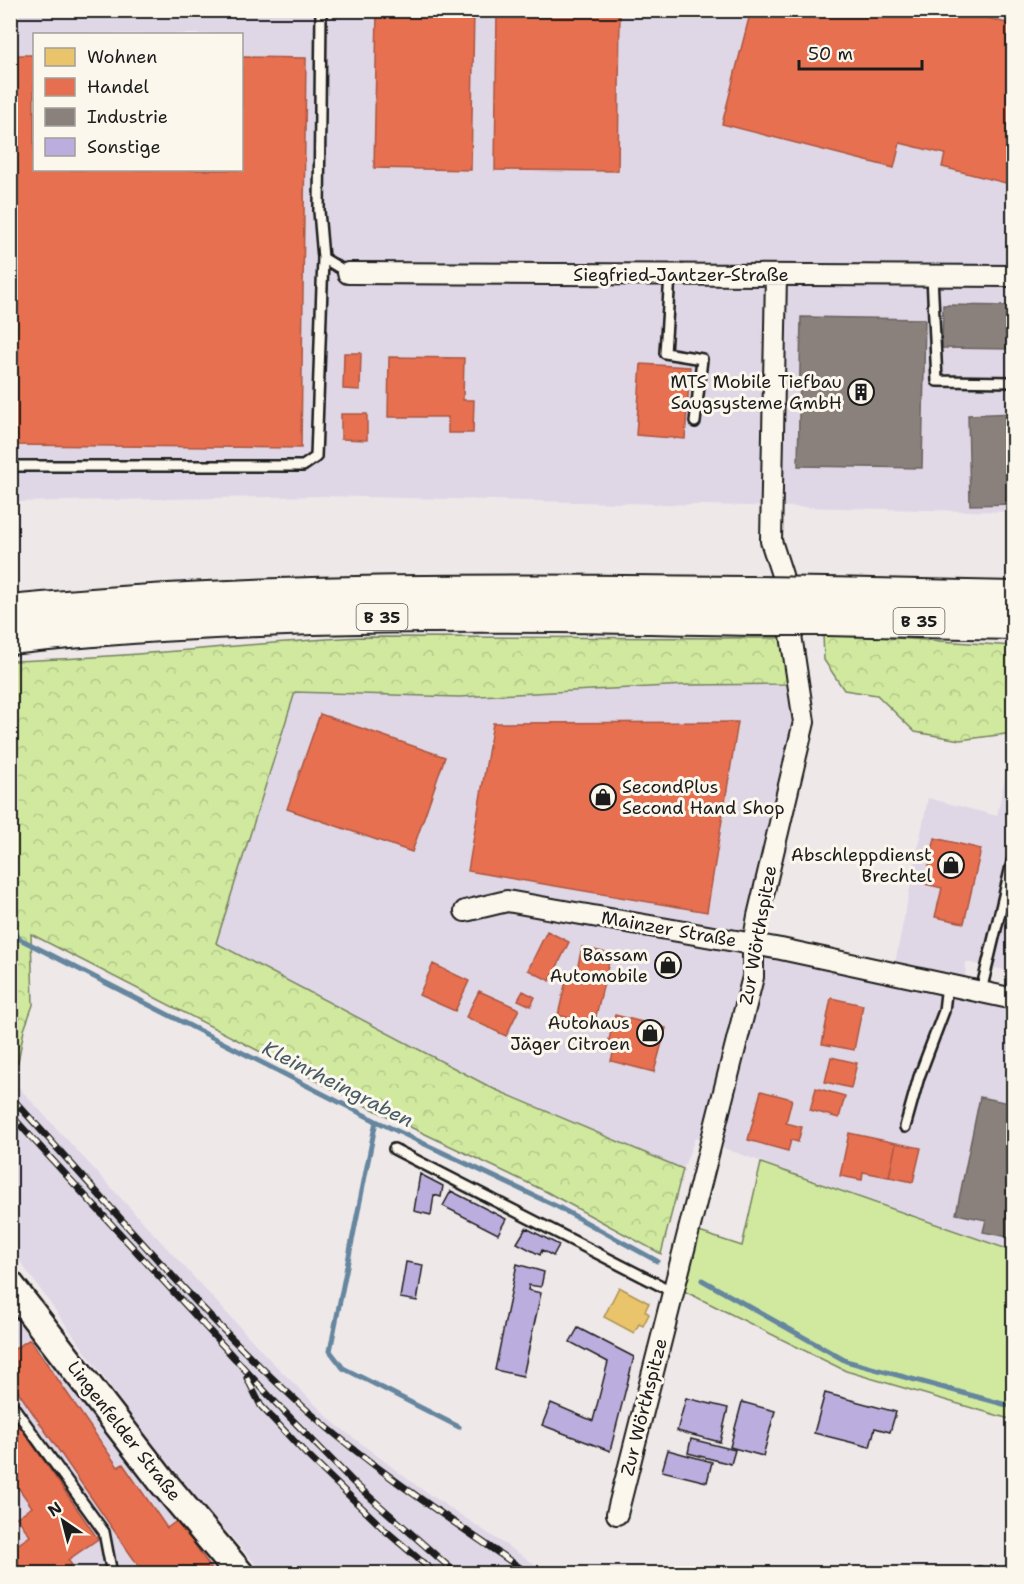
<svg xmlns="http://www.w3.org/2000/svg" width="1024" height="1584" font-family="'Shantell Sans',sans-serif">
	<style>
		.built { fill: #dfd7e6; fill-rule: evenodd }
		.forest { fill: url(#forest-crowns); stroke: #76825e; stroke-width: 1.5 }
		.garden { fill: #d0e99f; stroke: #76825e; stroke-width: 1.5 }
		.homes { fill: #e9c46a; stroke: #ac9253; stroke-width: 1.5 }
		.shops { fill: #e76f51; stroke: #aa5641; stroke-width: 1.5 }
		.industry { fill: #8a817c; stroke: #69635f; stroke-width: 1.5 }
		.lines { fill: none; stroke-linecap: round; stroke-linejoin: round }
		.stream { stroke: #65869e; stroke-width: 5 }
		.building { fill: #bbaede; stroke: #1c1c1c; stroke-width: 1.5 }
		.service-casing { stroke: #1c1c1c; stroke-width: 14 }
		.minor-casing { stroke: #1c1c1c; stroke-width: 24 }
		.secondary-casing { stroke: #1c1c1c; stroke-width: 32 }
		.trunk-casing { stroke: #1c1c1c; stroke-width: 36 }
		.service { stroke: #fbf7ec; stroke-width: 9 }
		.minor { stroke: #fbf7ec; stroke-width: 20 }
		.secondary { stroke: #fbf7ec; stroke-width: 27 }
		.trunk { stroke: #fbf7ec; stroke-width: 32 }
		.rail-casing { stroke: #1c1c1c; stroke-width: 7 }
		.rail { stroke: #fbf7ec; stroke-width: 4.5; stroke-dasharray: 14; stroke-linecap: butt }
		.trunk-bridge-casing { stroke: #1c1c1c; stroke-width: 36; stroke-linecap: butt }
		.trunk-bridge { stroke: #fbf7ec; stroke-width: 32 }
		.labels { text-anchor: middle; stroke-width: 6; stroke-linejoin: round; paint-order: stroke }
		.shield { fill: #fbf7ec; stroke: #5f5e5a; stroke-width: 1.5 }
		.shield-label { font-size: 16px; font-weight: bold; fill: #1c1c1c }
		.street-label { font-size: 18px; fill: #1c1c1c; stroke: #fbf7ec }
		.poi-label { font-size: 18px; fill: #1c1c1c; stroke: #fbf7ec; text-anchor: end }
		.water-label { font-size: 20px; font-style: italic; fill: #465a68; stroke: #fbf7ec }
	</style>
	<defs>
		<pattern id="forest-crowns" width="20" height="18" patternUnits="userSpaceOnUse" patternTransform="scale(1.5)"><rect width="20" height="18" fill="#d0e99f"/><path d="M2 6a3 3 0 1 1 6 0M12 15a3 3 0 1 1 6 0" fill="none" stroke="#b2c788"/></pattern>
	</defs>
	<rect width="100%" height="100%" fill="#eee8e9"/>
	<filter id="ink" filterUnits="userSpaceOnUse"><feTurbulence type="fractalNoise" baseFrequency=".0167" numOctaves="2"/><feDisplacementMap in="SourceGraphic" scale="12" xChannelSelector="R" yChannelSelector="G"/><feConvolveMatrix kernelMatrix="1 2 1 2 8 2 1 2 1" color-interpolation-filters="sRGB"/></filter>
	<g filter="url(#ink)">
		<path class="built" d="M10,11H1013V512L321,496L11,502ZM34,34H242V170H34Z
			M789,684L797,725L737,950L891,983L928,798L997,816L1010,753H1013V972L966,962L964,998L1013,1010V1251L695,1138L683,1169L494,1089L216,943L294,692L459,697L687,685Z
			M11,1079L271,1361L334,1423L417,1486L548,1573H264L206,1509L139,1426L11,1249Z
			M10,1302L225,1573H11Z"/>
		<path class="forest" d="M823,633L1013,646V733L960,740L915,732L877,695L844,690L824,660Z
			M362,637L783,638L789,684L687,685L459,697L295,692L216,943L494,1089L683,1169L661,1254L545,1191L364,1105L31,934L33,1005L24,1030L18,1062H11L10,661C128,658 245,643 362,637Z"/>
		<path class="garden" d="M761,1163L1013,1251V1420L846,1371L682,1290L696,1231L742,1246Z"/>
		<path class="homes" d="M619,1287L649,1303L645,1311L649,1314L643,1326L639,1324L634,1333L604,1317Z"/>
		<path class="shops" d="M377,10H474L471,170L374,168Z
			M497,10H620L618,171L495,170Z
			M751,10H958L1014,25V185L942,167L945,154L900,143L894,168L722,124Z
			M10,55H34V170H242V57L306,58L301,448L10,445Z
			M344,353H361L360,390L343,389Z
			M389,357L464,358L463,400H474L473,433H448V417H388Z
			M641,364L690,367L685,439L636,435Z
			M341,414H367V440L341,439Z
			M320,714L445,757L412,852L287,809Z
			M738,722L707,912L468,871L493,723Z
			M935,838L981,849L964,923L935,917L942,888L925,884Z
			M547,931L569,942L550,981L528,970Z
			M582,947L611,954L594,1024L558,1015L568,972L576,974Z
			M433,964L469,981L455,1011L419,995Z
			M479,991L519,1009L506,1036L466,1017Z
			M523,991L535,997L531,1006L518,1000Z
			M831,998L863,1005L854,1050L822,1044Z
			M615,1015L666,1028L654,1072L611,1061L615,1046L608,1044Z
			M831,1057L857,1063L851,1088L825,1082Z
			M816,1088L845,1096L839,1118L810,1110Z
			M761,1091L792,1099L786,1123L802,1127L798,1142L791,1140L788,1151L748,1140Z
			M849,1133L896,1143L889,1177L863,1172L862,1180L840,1176Z
			M896,1143L921,1148L913,1182L889,1177Z
			M30,1339L118,1467L123,1464L167,1528L178,1520L215,1574H144L10,1380V1352Z
			M10,1412L98,1539L68,1560L72,1565L59,1574H25L10,1553V1550L30,1536L17,1517L32,1507L10,1476Z"/>
		<path class="industry" d="M943,305L1014,306V349L942,348Z
			M801,317L925,319L922,468L798,466Z
			M1014,413V504L970,505L968,415Z
			M980,1097L1014,1104V1238L983,1232L986,1220L956,1214Z"/>
		<g class="lines">
			<path class="stream" d="M10,928L20,939L376,1121L558,1207L657,1261
				M376,1121L330,1351L343,1368L459,1427
				M702,1280L846,1361L1014,1407"/>
		</g>
		<path class="building" d="M420,1174L443,1186L441,1197L434,1195L431,1215L414,1211Z
			M451,1191L506,1219L498,1234L443,1206Z
			M526,1228L559,1245L553,1256L542,1250L540,1255L517,1243Z
			M406,1262L423,1265L417,1301L400,1298Z
			M517,1264L544,1272L541,1287L529,1285L528,1290L541,1293L523,1376L495,1370Z
			M578,1328L634,1357L610,1451L542,1425L551,1403L593,1421L608,1362L570,1342Z
			M825,1393L896,1412L890,1432L875,1428L870,1447L814,1433Z
			M686,1398L728,1408L720,1442L677,1431Z
			M742,1402L775,1411L763,1456L730,1447Z
			M691,1439L735,1450L731,1464L688,1453Z
			M668,1450L712,1462L707,1482L662,1471Z"/>
		<g class="lines">
			<defs>
				<path id="service" d="M1010,10L1014,11
					M323,258L348,273
					M670,275L665,353L702,359L695,422
					M932,276L937,381L1014,382
					M10,466H303L316,457L323,258L319,211L321,10
					M981,991L1014,854
					M905,1127L919,1077L944,1011L947,984
					M394,1149L673,1292
					M10,1402L104,1532L112,1574
					M979,1572L984,1574"/>
				<path id="minor" d="M348,273L1014,276
					M465,911L507,901L781,949L1014,999
					M617,1514L753,977V944L758,916L804,722L782,575L771,541L776,275"/>
				<path id="secondary" d="M10,1285L161,1480L240,1574"/>
				<path id="trunk" d="M826,594L1014,598
					M10,612C256,588 502,590 748,593
					M825,619L1014,623
					M10,638C257,611 506,614 753,619"/>
			</defs>
			<use href="#service" class="service-casing"/>
			<use href="#minor" class="minor-casing"/>
			<use href="#secondary" class="secondary-casing"/>
			<use href="#trunk" class="trunk-casing"/>
			<use href="#service" class="service"/>
			<use href="#minor" class="minor"/>
			<use href="#secondary" class="secondary"/>
			<use href="#trunk" class="trunk"/>
			<defs>
				<path id="rail" d="M10,1096C107,1201 203,1318 309,1412C377,1472 454,1522 529,1574
					M10,1114L273,1400L354,1483L457,1574
					M247,1378L261,1406L307,1455L386,1531L436,1574"/>
			</defs>
			<use href="#rail" class="rail-casing"/>
			<use href="#rail" class="rail"/>
			<defs>
				<path id="trunk-bridge" d="M748,593L826,594
					M753,619H825"/>
			</defs>
			<use href="#trunk-bridge" class="trunk-bridge-casing"/>
			<use href="#trunk-bridge" class="trunk-bridge"/>
		</g>
	</g>
	<defs>
		<symbol id="building-ring" viewBox="-11 -11 22 22"><circle r="9.5" fill="#fbf7ec" stroke="#1c1c1c" stroke-width="1.5"/><path d="M-4-6H4V6H1V3H-1V6H-4ZM-2.5-4.3h1.7v1.8h-1.7ZM.8-4.3h1.7v1.8H.8ZM-2.5-1h1.7V.8h-1.7ZM.8-1h1.7V.8H.8Z" fill="#1c1c1c"/></symbol>
		<symbol id="shop-ring" viewBox="-11 -11 22 22"><circle r="9.5" fill="#fbf7ec" stroke="#1c1c1c" stroke-width="1.5"/><path d="M-5-2.5h2.3a2.7 3.5 0 0 1 5.4 0H5L5.5 6h-11ZM-1.5-2.5h3a1.5 2.3 0 0 0-3 0Z" fill="#1c1c1c"/></symbol>
	</defs>
	<g fill-rule="evenodd">
		<use href="#building-ring" x="846" y="377" width="30" height="30"/>
		<use href="#shop-ring" x="588" y="782" width="30" height="30"/>
		<use href="#shop-ring" x="936" y="850" width="30" height="30"/>
		<use href="#shop-ring" x="653" y="950" width="30" height="30"/>
		<use href="#shop-ring" x="635" y="1018" width="30" height="30"/>
	</g>
	<g class="labels">
		<g class="shield">
			<rect x="356.5" y="604" width="51" height="26" rx="4.5"/>
			<rect x="893.5" y="608" width="51" height="26" rx="4.5"/>
		</g>
		<g class="shield-label">
			<text x="382" y="623">B 35</text>
			<text x="919" y="627">B 35</text>
		</g>
		<g class="street-label">
			<text x="681" y="281">Siegfried-Jantzer-Straße</text>
			<text transform="translate(669 929) rotate(10)" y="6">Mainzer Straße</text>
			<text transform="translate(758 935) rotate(-80)" y="6">Zur Wörthspitze</text>
			<text transform="translate(644 1407) rotate(-76)" y="6">Zur Wörthspitze</text>
			<text transform="translate(124 1431) rotate(52)" y="6">Lingenfelder Straße</text>
		</g>
		<g class="poi-label">
			<text x="842" y="388">MTS Mobile Tiefbau<tspan x="842" dy="21">Saugsysteme GmbH</tspan></text>
			<text x="622" y="793" text-anchor="start">SecondPlus<tspan x="622" dy="21">Second Hand Shop</tspan></text>
			<text x="932" y="861">Abschleppdienst<tspan x="932" dy="21">Brechtel</tspan></text>
			<text x="648" y="961">Bassam<tspan x="648" dy="21">Automobile</tspan></text>
			<text x="630" y="1029">Autohaus<tspan x="630" dy="21">Jäger Citroen</tspan></text>
		</g>
		<g class="water-label">
			<text transform="translate(338 1084) rotate(27)" y="7">Kleinrheingraben</text>
		</g>
	</g>
	<rect width="1024" height="1584" fill="none" stroke="#fbf7ec" stroke-width="36"/>
	<rect x="18" y="18" width="988" height="1548" fill="none" stroke="#1c1c1c" stroke-width="2" filter="url(#ink)"/>
	<rect x="33" y="33" width="210" height="138" fill="#fbf7ec" stroke="#a29f99" stroke-width="1.5"/>
	<rect x="45" y="48" width="30" height="18" fill="#e9c46a" stroke="#a29f99" stroke-width="1.5"/>
	<text x="87" y="63" font-size="18" fill="#1c1c1c">Wohnen</text>
	<rect x="45" y="78" width="30" height="18" fill="#e76f51" stroke="#a29f99" stroke-width="1.5"/>
	<text x="87" y="93" font-size="18" fill="#1c1c1c">Handel</text>
	<rect x="45" y="108" width="30" height="18" fill="#8a817c" stroke="#a29f99" stroke-width="1.5"/>
	<text x="87" y="123" font-size="18" fill="#1c1c1c">Industrie</text>
	<rect x="45" y="138" width="30" height="18" fill="#bbaede" stroke="#a29f99" stroke-width="1.5"/>
	<text x="87" y="153" font-size="18" fill="#1c1c1c">Sonstige</text>
	<g transform="translate(63 1521) rotate(325)" stroke="#fbf7ec" stroke-width="4.5" paint-order="stroke">
	<path d="M0-4.5L10 22L0 15L-10 22Z" fill="#1c1c1c"/>
	<text y="-9" font-size="16" font-weight="bold" text-anchor="middle" fill="#1c1c1c">N</text>
	</g>
	<path d="M799 60v9h123v-9" fill="none" stroke="#1c1c1c" stroke-width="3"/>
	<text x="808" y="60" font-size="18" fill="#1c1c1c" stroke="#fbf7ec" stroke-width="4.5" paint-order="stroke">50 m</text>
</svg>
